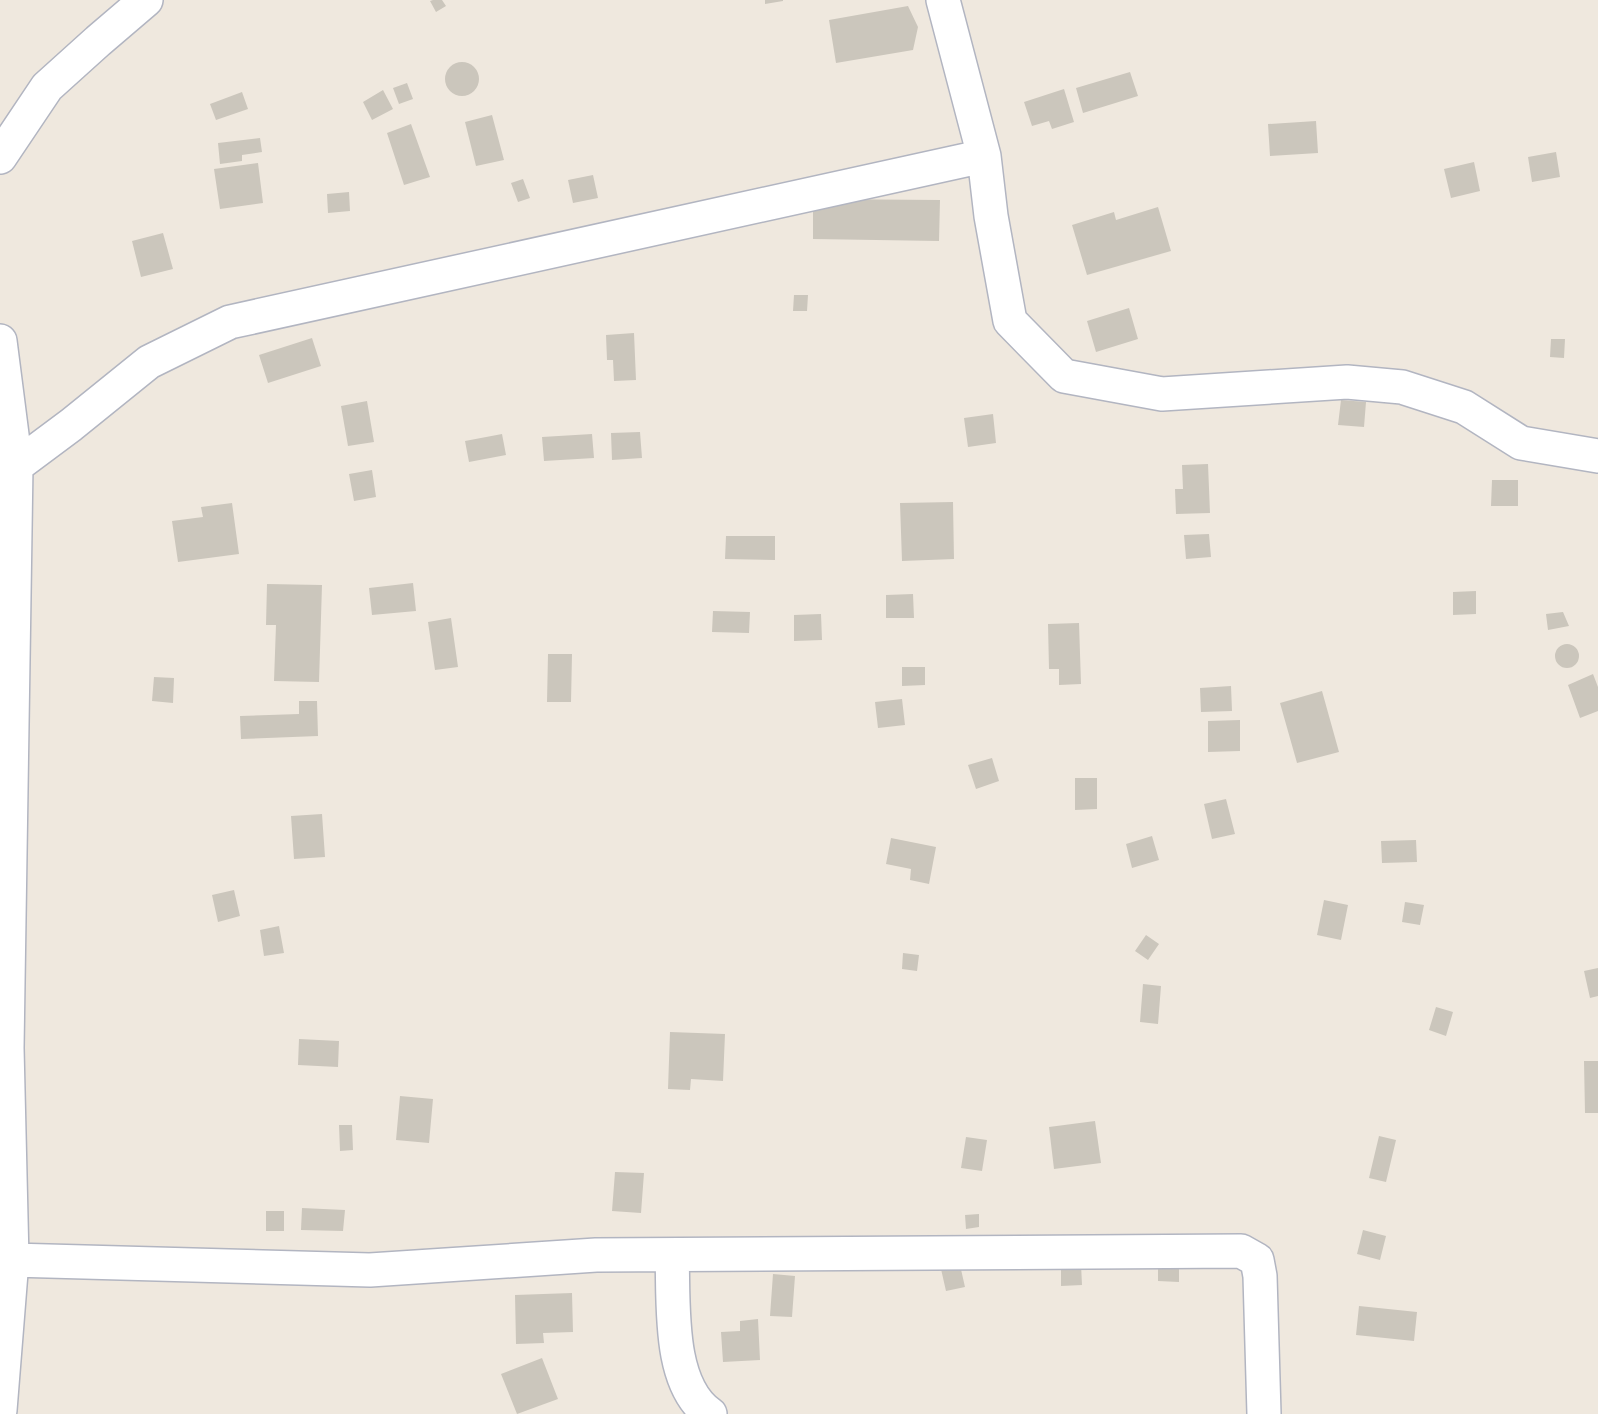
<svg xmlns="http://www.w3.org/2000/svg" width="1598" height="1414" font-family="Signika,sans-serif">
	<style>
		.building { fill: #cbc6bc }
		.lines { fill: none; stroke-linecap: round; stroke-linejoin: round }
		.street-casing { stroke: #b2b5c1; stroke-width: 36 }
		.street { stroke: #fff; stroke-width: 33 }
	</style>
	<rect width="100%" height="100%" fill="#efe8de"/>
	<path class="building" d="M433,0H442L446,6L436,12L430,1Z
		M765,0H783V1L765,4Z
		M908,6L918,27L913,50L836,63L829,20Z
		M445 79a17 17 0 1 1 34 0a17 17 0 1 1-34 0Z
		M1130,72L1138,96L1083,113L1076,88Z
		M407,83L413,99L399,104L393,88Z
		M1064,89L1074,122L1052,129L1049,121L1032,126L1024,102Z
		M383,90L393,109L372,120L363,102Z
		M242,92L248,109L216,120L210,104Z
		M492,115L504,160L476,166L465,122Z
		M1316,121L1318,153L1270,156L1268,124Z
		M411,124L430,177L404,185L387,133Z
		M260,138L262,152L242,155V161L220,164L218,143Z
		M1556,152L1560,177L1532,182L1528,157Z
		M1474,162L1480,191L1451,198L1444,169Z
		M258,163L263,203L220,209L214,169Z
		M593,175L598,198L573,203L568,180Z
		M523,179L530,198L518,202L511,183Z
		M349,192L350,211L328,213L327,194Z
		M813,199L940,200L939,241L813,239Z
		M1158,207L1171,251L1087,275L1072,225L1114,212L1116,220Z
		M163,233L173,269L141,277L132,241Z
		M794,295H808L807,311H793Z
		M1129,308L1138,339L1096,352L1087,321Z
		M634,333L636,380L614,381L613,360H607L606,335Z
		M312,338L321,366L268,383L259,355Z
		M1551,339H1565L1564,358L1550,357Z
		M1341,400L1366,402L1364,427L1338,425Z
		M367,401L374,442L348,446L341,406Z
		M993,414L996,443L968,447L964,418Z
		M640,432L642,458L612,460L611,433Z
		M502,434L506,455L469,462L465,441Z
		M592,434L594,458L544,461L542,437Z
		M1208,464L1210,513L1176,514L1175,489H1183L1182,465Z
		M372,470L376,497L354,501L349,474Z
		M1492,480H1518V506H1491Z
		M953,502L954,559L902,561L900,503Z
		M232,503L239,554L178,562L172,521L203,517L201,507Z
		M1209,534L1211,557L1186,559L1184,535Z
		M726,536H775V560L725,559Z
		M413,583L416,611L372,615L369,588Z
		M267,584L322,585L319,682L274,681L276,625H266Z
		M1476,591V614L1453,615V592Z
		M913,594L914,618H886V595Z
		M713,611L750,612L749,633L712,632Z
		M1563,612L1569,626L1548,630L1546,614Z
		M821,614L822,640L794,641V615Z
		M451,618L458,667L435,670L428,622Z
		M1079,623L1081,684L1059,685V669H1049L1048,624Z
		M1555 656a12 12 0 1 1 24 0a12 12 0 1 1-24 0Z
		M548,654H572L571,702H547Z
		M902,667H925V685L902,686Z
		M1593,674L1598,687V711L1580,718L1568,685Z
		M154,677L174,678L173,703L152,701Z
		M1231,686L1232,711L1201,712L1200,688Z
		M1322,691L1339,752L1297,763L1280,703Z
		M902,699L905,725L878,728L875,702Z
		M299,701H317L318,736L241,739L240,716L299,714Z
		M1240,720V751L1208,752V721Z
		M992,758L999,781L976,789L968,765Z
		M1075,778H1097V809L1075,810Z
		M1226,799L1235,834L1212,839L1204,804Z
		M322,814L325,857L294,859L291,816Z
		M1152,836L1159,860L1132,868L1126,844Z
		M891,838L936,847L929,884L910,880L911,869L886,864Z
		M1416,840L1417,862L1382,863L1381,841Z
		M234,890L240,916L218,922L212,895Z
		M1324,900L1348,905L1341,940L1317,935Z
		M1405,902L1424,905L1420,925L1402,922Z
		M279,926L284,953L264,956L260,930Z
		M1146,935L1159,944L1148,960L1135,951Z
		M903,953L919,955L917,971L902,969Z
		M1598,968V996L1590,998L1584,971Z
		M1143,984L1161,986L1158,1024L1140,1022Z
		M1436,1007L1453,1012L1446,1036L1429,1030Z
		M670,1032L725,1034L723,1081L691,1079L690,1090L668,1089Z
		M299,1039L339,1041L338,1067L298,1065Z
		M1584,1061H1598V1113H1585Z
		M400,1096L433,1099L429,1143L396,1140Z
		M1095,1121L1101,1163L1054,1169L1049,1127Z
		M339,1125H352L353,1150L340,1151Z
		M1379,1136L1396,1140L1386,1182L1369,1178Z
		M966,1137L987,1140L982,1171L961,1168Z
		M615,1172L644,1173L641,1213L612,1211Z
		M302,1208L345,1210L343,1231L301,1230Z
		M266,1211H284V1231H266Z
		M979,1214V1227L966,1229L965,1215Z
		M1363,1230L1386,1236L1380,1260L1357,1254Z
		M1158,1259H1179V1282L1158,1281Z
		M1061,1264H1081L1082,1285L1061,1286Z
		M960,1265L965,1287L946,1291L941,1269Z
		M773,1274L795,1276L792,1317L770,1316Z
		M572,1293L573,1332L543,1333L544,1343L516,1344L515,1295Z
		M1359,1306L1417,1312L1414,1341L1356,1335Z
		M758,1319L760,1360L723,1362L721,1332L740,1331V1321Z
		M542,1358L558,1399L517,1414L501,1374Z"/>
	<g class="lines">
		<defs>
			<path id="street" d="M943,0L984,156L991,216L1010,321L1064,376L1162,394L1347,382L1402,387L1464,407L1521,443L1598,456
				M0,157L47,87L98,41L146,0
				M0,341L16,466L7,1048L12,1260L0,1410
				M16,466L71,425L149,362L230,322L984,156
				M672,1255C674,1302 667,1384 710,1414
				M12,1260L370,1270L596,1255L1241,1251L1257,1260L1260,1276L1264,1414"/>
		</defs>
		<use href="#street" class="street-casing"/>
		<use href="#street" class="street"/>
	</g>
</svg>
